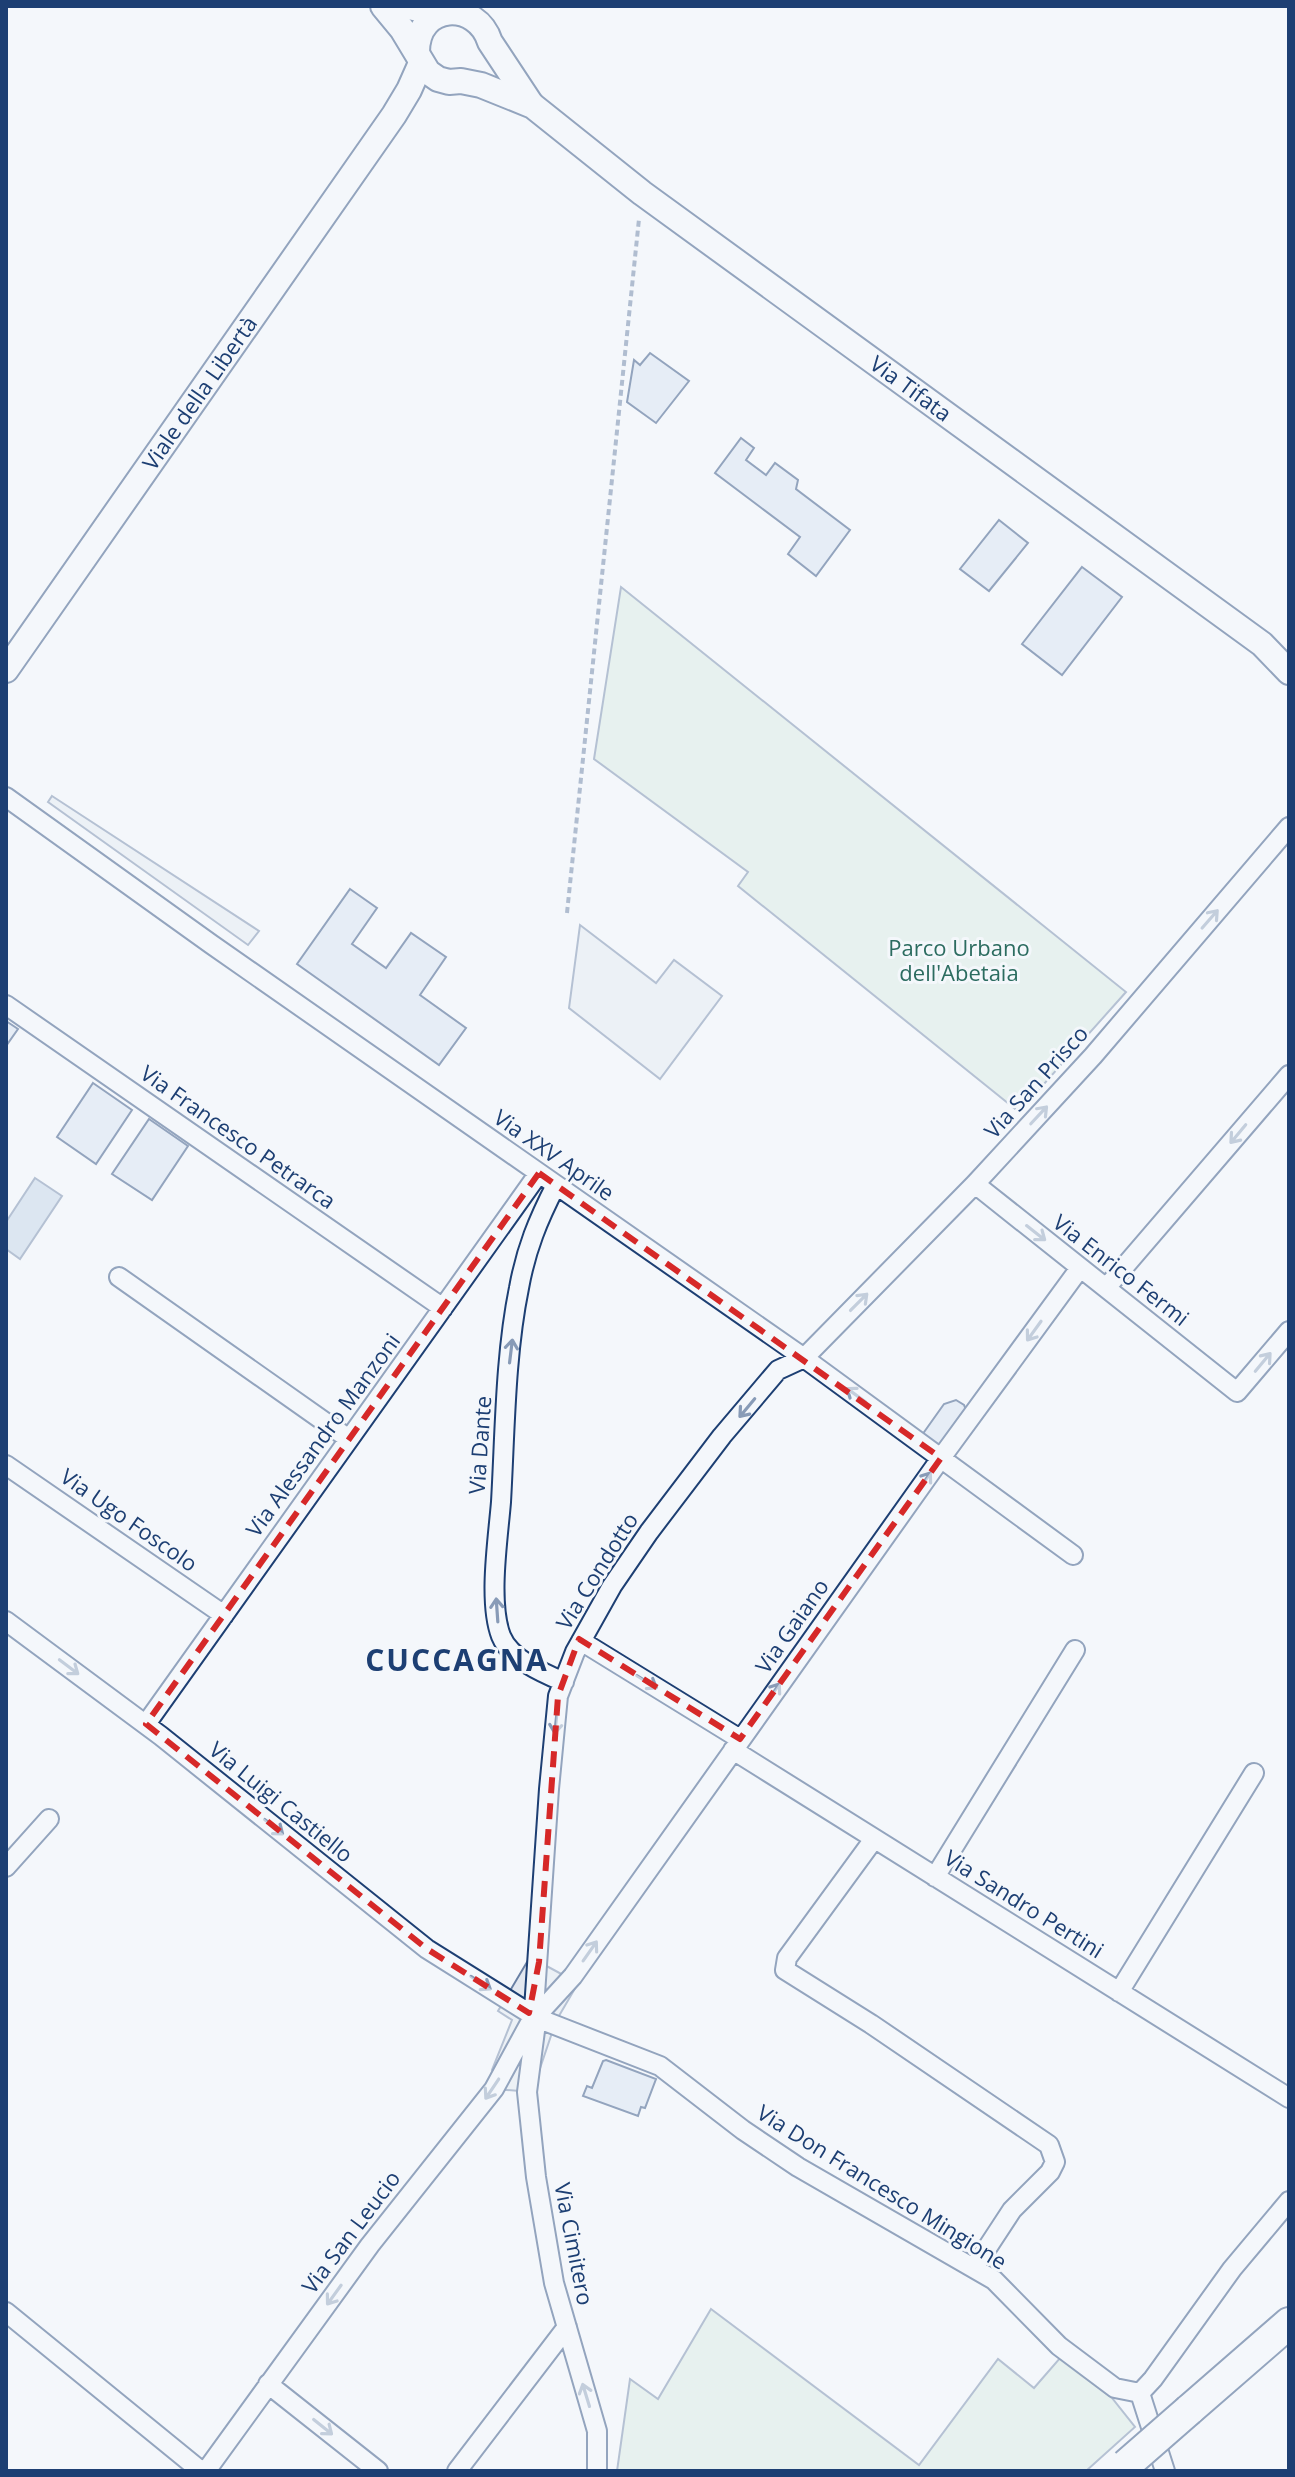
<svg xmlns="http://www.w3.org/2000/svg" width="1295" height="2477" font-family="'Open Sans',sans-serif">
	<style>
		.green { fill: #d7e8df; stroke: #687fa3; stroke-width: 2 }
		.parking { fill: #e3e8f0; stroke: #687fa3; stroke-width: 2 }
		.water { fill: #bed0e5; stroke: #687fa3; stroke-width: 2 }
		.building { fill: #d5e0f0; stroke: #1d3f73; stroke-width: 2 }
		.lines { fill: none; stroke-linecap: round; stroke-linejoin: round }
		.minor-casing { stroke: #1d3f73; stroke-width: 22 }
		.tertiary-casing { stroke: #1d3f73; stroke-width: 28 }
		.trunk-casing { stroke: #1d3f73; stroke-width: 34 }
		.path { stroke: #5e769c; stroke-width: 4; stroke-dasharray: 6 4; stroke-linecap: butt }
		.minor { stroke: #f4f7fb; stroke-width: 18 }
		.tertiary { stroke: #f4f7fb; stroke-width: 24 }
		.trunk { stroke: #f4f7fb; stroke-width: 30 }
		.trunk-bridge-casing { stroke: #1d3f73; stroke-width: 34; stroke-linecap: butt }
		.trunk-bridge { stroke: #f4f7fb; stroke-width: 30 }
		.oneway { stroke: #889bb7 }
		.marked { fill: none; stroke: #d62828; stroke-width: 6; stroke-dasharray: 16 10; stroke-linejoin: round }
		.labels { text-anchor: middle; stroke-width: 6; stroke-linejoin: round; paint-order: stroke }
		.street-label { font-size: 22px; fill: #1d3f73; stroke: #f4f7fb }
		.park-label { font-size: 22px; fill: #2c6c60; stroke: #f4f7fb }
		.district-label { font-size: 30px; font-weight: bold; letter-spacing: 2px; fill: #1d3f73; stroke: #f4f7fb }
	</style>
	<rect width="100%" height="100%" fill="#f4f7fb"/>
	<path class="green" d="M621,587L1126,992L1019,1112L738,886L748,872L594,759Z
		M711,2309L919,2465L998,2359L1034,2388L1060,2358L1112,2398L1135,2427L1086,2471H617L630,2379L658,2399Z"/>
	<path class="parking" d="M52,796L259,931L248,945L48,802Z
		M580,925L656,983L674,960L722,996L660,1079L569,1008Z
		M530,1957L565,1976L580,1980L556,2021L532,2092L494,2089L496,2073L492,2070L512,2020L498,2011Z"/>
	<path class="water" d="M35,1178L62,1196L20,1259L6,1249V1222Z"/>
	<path class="building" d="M650,353L689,381L656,423L627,402L634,360L640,365Z
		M741,438L754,448L746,460L766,475L775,463L798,480L796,489L850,530L816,576L788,554L800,537L715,473Z
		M999,520L1028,543L989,591L960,569Z
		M1082,567L1122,597L1062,675L1022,644Z
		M350,889L377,908L352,944L386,968L411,933L446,957L420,995L466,1028L439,1065L297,964Z
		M6,1021L18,1029L6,1046Z
		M93,1083L132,1110L96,1164L57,1137Z
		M149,1119L188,1146L152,1200L112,1174Z
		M956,1400L964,1405L966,1410L943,1450L922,1435L944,1404Z
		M606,2060L656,2079L645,2108L641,2107L638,2116L583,2096L587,2086L592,2088L603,2061Z"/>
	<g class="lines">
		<defs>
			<path id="minor" d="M6,797L211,944L804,1358L1073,1555
				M6,1005L443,1308
				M975,1184L1237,1392L1289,1331
				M556,1185C538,1220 526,1249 519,1288C505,1356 505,1433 501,1502C498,1539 488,1602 501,1636C510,1659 543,1673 564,1682
				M119,1277L349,1439
				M1106,1288L1289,1075
				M6,1465L224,1615
				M6,1621L161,1736L427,1949L529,2013
				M581,1641L740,1739
				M146,1724L539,1173
				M733,1750L1289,2098
				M874,1839L787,1958L785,1970L871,2024L1049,2145L1055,2162L1050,2172L1012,2210L974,2268
				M6,1867L49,1819
				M935,1877L1075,1650
				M1119,1992L1254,1773
				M534,2009L549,1789L558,1696L575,1652L612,1586L649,1532L722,1436L778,1370L804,1358L975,1184L1093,1056L1289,827
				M541,2011L573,1976L941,1458L1080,1268
				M542,2020L660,2066L743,2130L798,2167L994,2280L1059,2346L1115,2388L1140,2393
				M536,2023L527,2092L536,2177L554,2283L597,2431V2471
				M6,2312L201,2471
				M268,2384L378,2471
				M1140,2393L1153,2379L1232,2269L1289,2201
				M1140,2393L1165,2471
				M206,2471L370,2245L494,2089L531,2021
				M457,2471L567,2327"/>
			<g id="tertiary">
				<path id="s1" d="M383,6L402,29L428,72L438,79L449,82L461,81L481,85L533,106L642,193L1262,644L1289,672"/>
				<path d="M404,6L438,13"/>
				<path d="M417,52C417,2 477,0 490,42L531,104"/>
				<path id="s2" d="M6,670L394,115L409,90L421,63"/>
			</g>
			<path id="trunk" d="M1189,2410L1289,2323"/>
		</defs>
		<use href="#minor" class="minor-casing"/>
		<use href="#tertiary" class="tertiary-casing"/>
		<use href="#trunk" class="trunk-casing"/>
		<path class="path" d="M567,913L639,219"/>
		<use href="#minor" class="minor"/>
		<use href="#tertiary" class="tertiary"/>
		<use href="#trunk" class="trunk"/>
		<defs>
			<path id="trunk-bridge" d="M1126,2465L1189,2410"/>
		</defs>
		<use href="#trunk-bridge" class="trunk-bridge-casing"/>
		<use href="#trunk-bridge" class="trunk-bridge"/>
	</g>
	<defs><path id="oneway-shaft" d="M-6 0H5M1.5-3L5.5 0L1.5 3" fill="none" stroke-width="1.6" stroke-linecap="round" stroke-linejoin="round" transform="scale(2)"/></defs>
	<g class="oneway">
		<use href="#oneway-shaft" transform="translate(1210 919) rotate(-49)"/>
		<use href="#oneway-shaft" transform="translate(1039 1115) rotate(-47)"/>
		<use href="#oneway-shaft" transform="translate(1238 1134) rotate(130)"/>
		<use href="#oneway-shaft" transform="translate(1036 1233) rotate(38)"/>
		<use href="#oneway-shaft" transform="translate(859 1302) rotate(-45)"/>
		<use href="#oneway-shaft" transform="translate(1034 1331) rotate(126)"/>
		<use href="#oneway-shaft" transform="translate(511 1351) rotate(-83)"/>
		<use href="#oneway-shaft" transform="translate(1263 1362) rotate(-50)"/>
		<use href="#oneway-shaft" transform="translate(856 1395) rotate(-144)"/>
		<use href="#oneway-shaft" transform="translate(747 1408) rotate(130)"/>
		<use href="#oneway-shaft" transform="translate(924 1482) rotate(-55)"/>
		<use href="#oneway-shaft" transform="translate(497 1610) rotate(-94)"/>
		<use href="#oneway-shaft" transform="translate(69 1667) rotate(37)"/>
		<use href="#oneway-shaft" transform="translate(647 1682) rotate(32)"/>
		<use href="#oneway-shaft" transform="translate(773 1693) rotate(-55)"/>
		<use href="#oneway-shaft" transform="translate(556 1722) rotate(96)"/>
		<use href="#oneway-shaft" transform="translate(274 1827) rotate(39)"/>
		<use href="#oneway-shaft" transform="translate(590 1951) rotate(-55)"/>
		<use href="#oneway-shaft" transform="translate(481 1983) rotate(33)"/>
		<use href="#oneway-shaft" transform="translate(492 2089) rotate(124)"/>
		<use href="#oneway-shaft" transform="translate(334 2295) rotate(126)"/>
		<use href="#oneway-shaft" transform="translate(586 2395) rotate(-107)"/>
		<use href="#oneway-shaft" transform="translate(323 2427) rotate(39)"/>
	</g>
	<path d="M0 0H1295V2477H0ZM539,1173L941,1458L740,1739L579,1639L558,1696L539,1962L529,2013L427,1949L146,1724Z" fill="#f4f7fb" fill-opacity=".55" fill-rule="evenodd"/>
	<path class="marked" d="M539,1173L941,1458L740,1739L579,1639L558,1696L539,1962L529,2013L427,1949L146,1724Z"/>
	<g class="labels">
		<g class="street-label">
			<text dy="8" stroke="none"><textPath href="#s1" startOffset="664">Via Tifata</textPath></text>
			<text dy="8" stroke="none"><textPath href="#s2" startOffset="338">Viale della Libertà</textPath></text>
			<text transform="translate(1036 1082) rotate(-48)" y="8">Via San Prisco</text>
			<text transform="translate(238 1137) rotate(35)" y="8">Via Francesco Petrarca</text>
			<text transform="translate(554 1155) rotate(35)" y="8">Via XXV Aprile</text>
			<text transform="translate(1121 1270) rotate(38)" y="8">Via Enrico Fermi</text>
			<text transform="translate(323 1435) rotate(-54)" y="8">Via Alessandro Manzoni</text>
			<text transform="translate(480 1445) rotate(-86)" y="8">Via Dante</text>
			<text transform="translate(129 1520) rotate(35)" y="8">Via Ugo Foscolo</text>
			<text transform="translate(597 1571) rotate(-58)" y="8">Via Condotto</text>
			<text transform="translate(792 1626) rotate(-55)" y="8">Via Gaiano</text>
			<text transform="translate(281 1802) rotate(39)" y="8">Via Luigi Castiello</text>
			<text transform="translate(1024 1904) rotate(32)" y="8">Via Sandro Pertini</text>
			<text transform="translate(882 2187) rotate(32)" y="8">Via Don Francesco Mingione</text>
			<text transform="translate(351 2232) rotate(-53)" y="8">Via San Leucio</text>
			<text transform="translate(574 2244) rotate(79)" y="8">Via Cimitero</text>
		</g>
		<g class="park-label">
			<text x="959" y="956">Parco Urbano<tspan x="959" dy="25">dell'Abetaia</tspan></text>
		</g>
		<g class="district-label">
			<text x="457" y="1671">CUCCAGNA</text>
		</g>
	</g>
	<rect width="1295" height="2477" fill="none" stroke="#1d3f73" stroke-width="16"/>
</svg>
